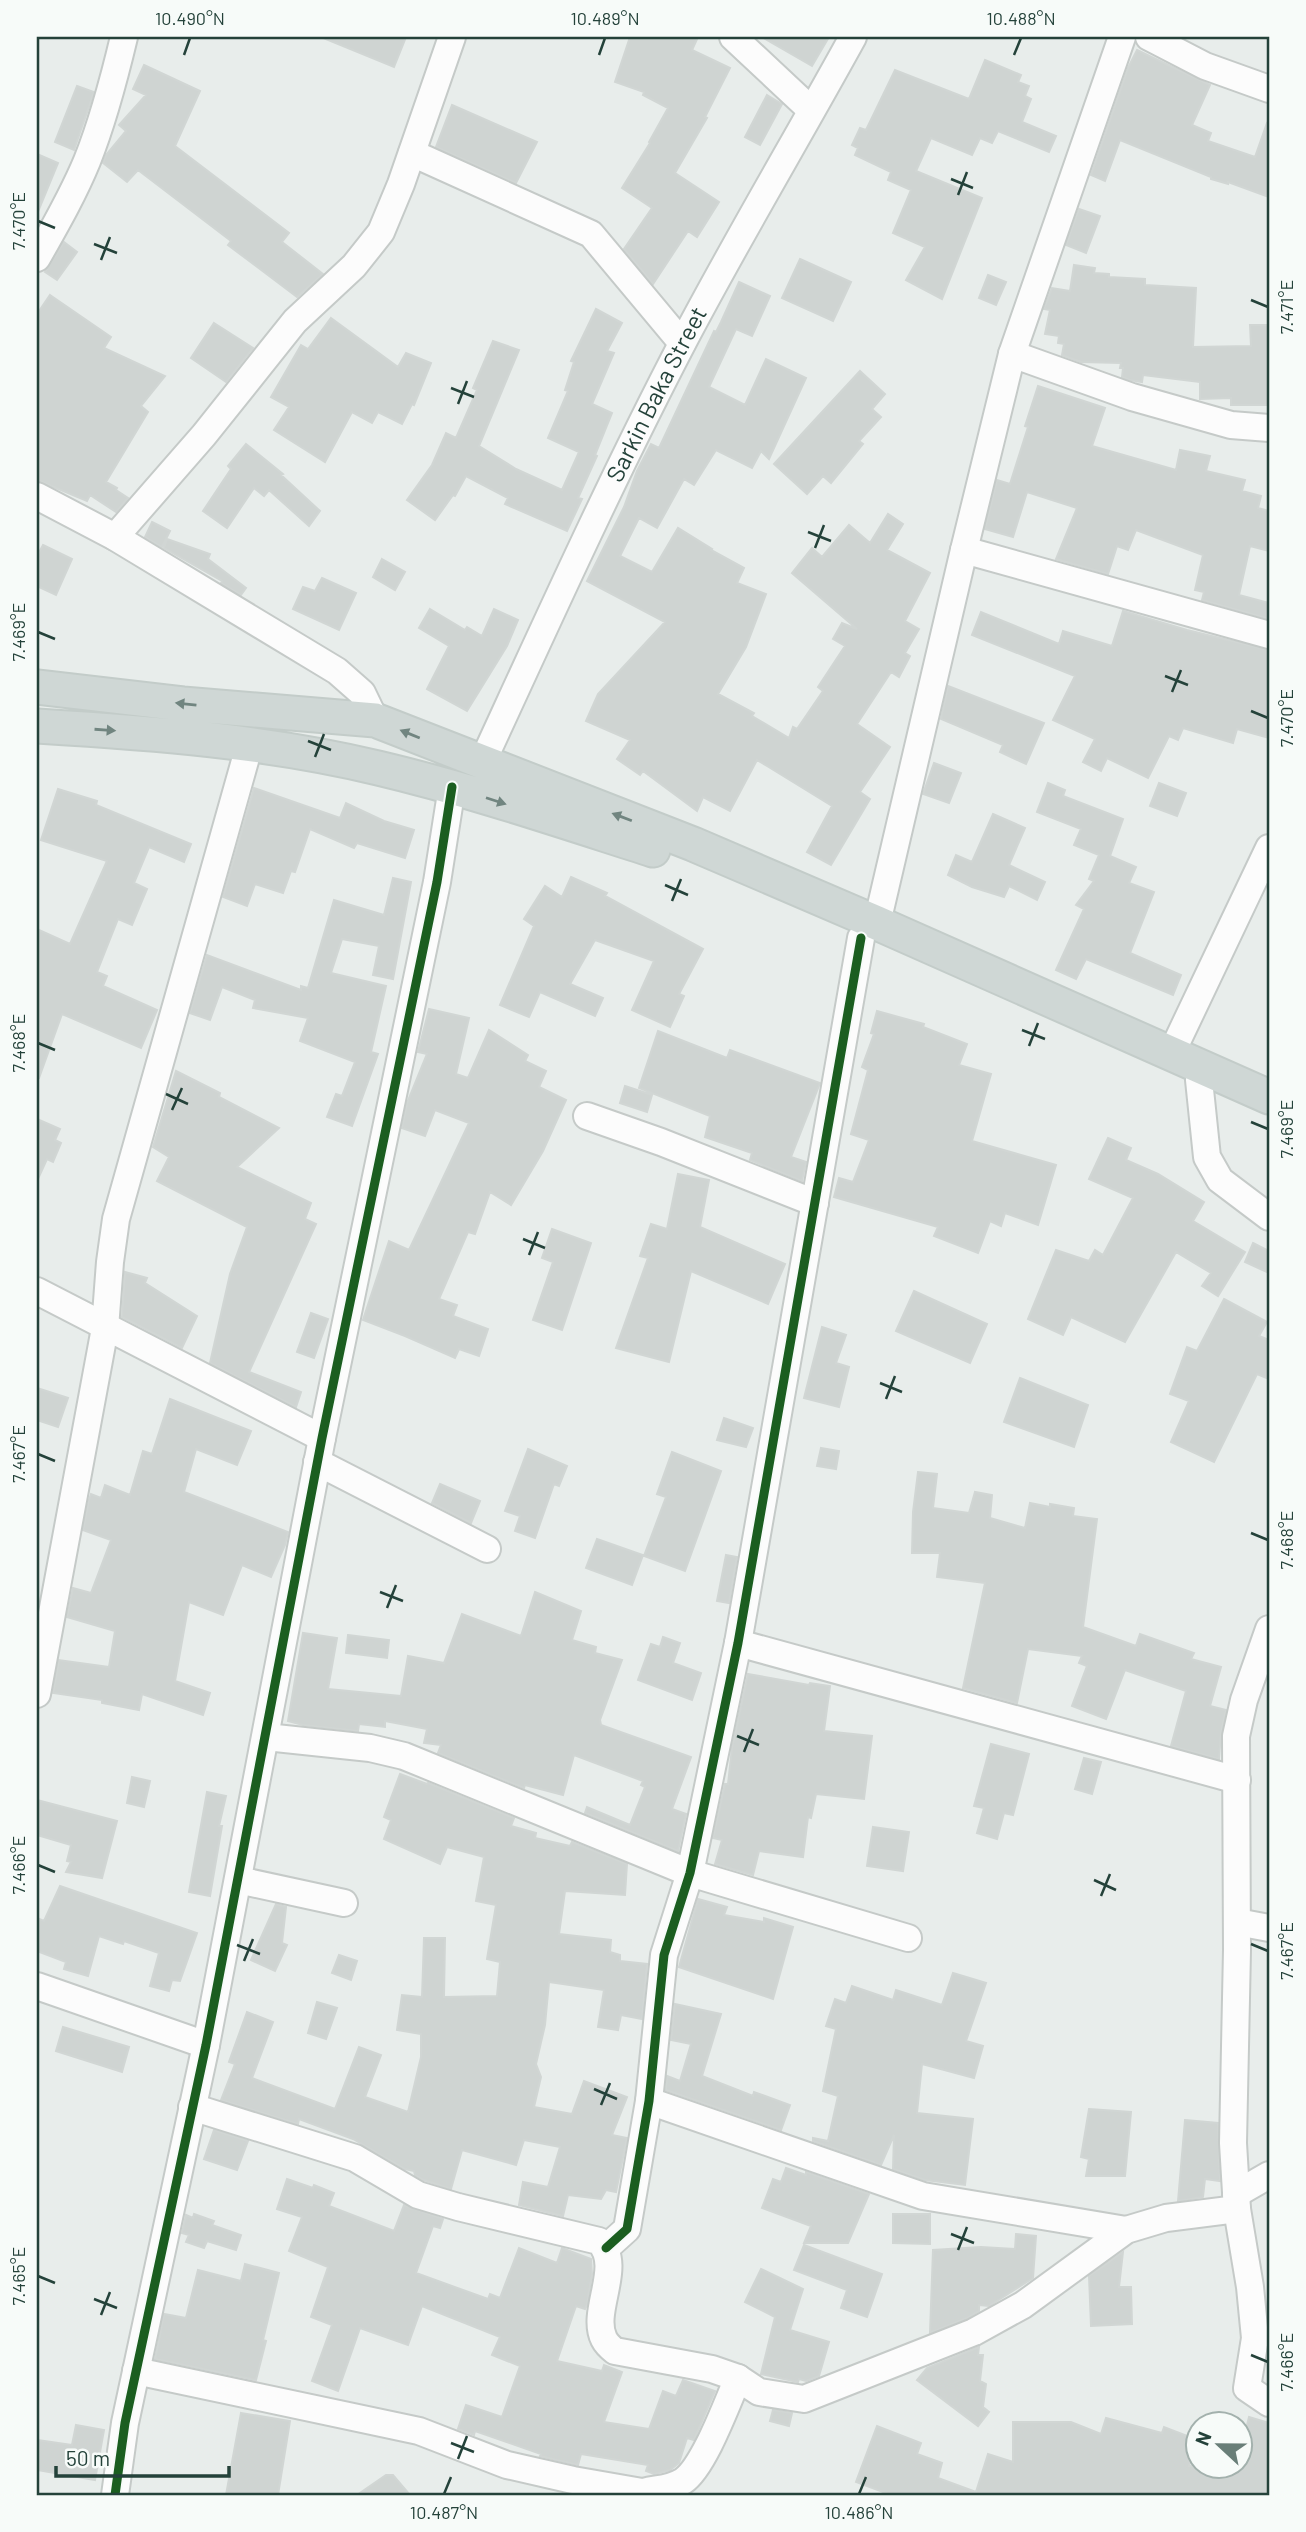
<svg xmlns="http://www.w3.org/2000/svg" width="1306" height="2532" font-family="Barlow,sans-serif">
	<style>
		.building { fill: #cfd4d2; stroke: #d1d6d4; stroke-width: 2 }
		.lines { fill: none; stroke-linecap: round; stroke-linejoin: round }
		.minor-casing { stroke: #c5cac8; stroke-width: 30 }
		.major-casing { stroke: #c3ccc9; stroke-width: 37 }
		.minor { stroke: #fcfcfc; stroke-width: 26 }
		.major { stroke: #cfd7d5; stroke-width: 33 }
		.cycleway-casing { stroke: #f7fbf9; stroke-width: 13 }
		.cycleway { stroke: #1b5e20; stroke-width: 9 }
		.oneway { fill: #718580 }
		.ticks { fill: none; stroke: #24423a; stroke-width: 2.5 }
		.labels { text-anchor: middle; stroke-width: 6; stroke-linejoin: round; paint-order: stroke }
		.street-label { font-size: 24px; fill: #24423a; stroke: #f7fbf9 }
		.neatline { fill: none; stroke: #24423a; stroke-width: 2.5 }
		.ticks-label { font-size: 18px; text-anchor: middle; fill: #24423a }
	</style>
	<rect width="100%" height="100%" fill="#e8edeb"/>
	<path class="building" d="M321,37H406L394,67Z
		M630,37H698L692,50L730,68L705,117L707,118L675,173L719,202L697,237L688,231L653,284L624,249L652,208L622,188L650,143L649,142L668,108L643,95L644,92L615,82Z
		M762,37H829L812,66Z
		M1137,50L1210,85L1192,125L1211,133L1208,141L1255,157L1267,123L1269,124V197L1228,182V184L1211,179V177L1120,140L1105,181L1091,175L1128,68Z
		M985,60L1021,75L1018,82L1029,86L1025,96L1031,99L1022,122L1056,136L1049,152L998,131L992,143L980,138L972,155L931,138L916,171L982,198L942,299L906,280L925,247L893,233L911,190L888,180L891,172L855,155L858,148L852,145L860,128L866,130L895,70L969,99Z
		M144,65L200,91L175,146L289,233L282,242L323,274L297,297L228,245L231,241L138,170L127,182L103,163L106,155L126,131L119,125L146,95L133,89Z
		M77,86L94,92L74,150L55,142Z
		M767,95L782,104L760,145L745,137Z
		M452,105L537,142L516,183L436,147Z
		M37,154L58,163L37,214Z
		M1079,209L1100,216L1086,253L1066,245Z
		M64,242L77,252L57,280L45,272Z
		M800,259L851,282L833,321L782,298Z
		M1074,265L1095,268L1094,273L1109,274V277L1145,279V285L1196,288L1193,347L1251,346L1250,325H1269V405H1231V398L1200,399V382L1143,375L1142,382L1130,380L1122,377L1123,368H1120L1121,363L1081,362L1062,355L1064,344L1058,343L1059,336L1045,334L1050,310L1044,309L1052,288L1070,291Z
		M988,275L1006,282L996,305L979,298Z
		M739,282L770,296L752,336L736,329L709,387L745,405L766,359L806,378L769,459L761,451L752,468L716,450L694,485L684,479L657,528L639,518L620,556L652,572L678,528L712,549L711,550L744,568L737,583L766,594L746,647L718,694L754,713L752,716L789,738L793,727L797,729L823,691L818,687L845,646L833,639L842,623L857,629L792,573L812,548L822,557L849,525L870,543L888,514L903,524L887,550L930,573L905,621L919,629L905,653L910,656L899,677L891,672L857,724L890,747L860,792L870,799L831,865L807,852L832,806L767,766L757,760L730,811L703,797L697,811L643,771L640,775L617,759L630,740L586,721L598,694L665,622L587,581L624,507L637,471L651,444L659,448L714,331L716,332L721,322Z
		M50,295L111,337L104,348L165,376L141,406L148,412L106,482L117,488L116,490L128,498L116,512L90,495L87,501L37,480V314Z
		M596,309L622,323L607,351L614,353L592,404L612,413L595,455L597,456L578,498L582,499L567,531L505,504L508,498L466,476L455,496L453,495L435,520L407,500L432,465L446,433L456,438L477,390L473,388L493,341L519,350L479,446L516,469L562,490L579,452L548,438L568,391L565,390L574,362L571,361Z
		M331,318L398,367L406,353L431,363L414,405L412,404L402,424L378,412L372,423L352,412L325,462L274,430L289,407L271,397L301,345L308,349Z
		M214,323L253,348L226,382L191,358Z
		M860,371L885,394L872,409L881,417L859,441L863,444L831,483L823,476L807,494L774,464Z
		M1038,386L1105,408L1092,446L1176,470L1180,450L1210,456L1206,471L1245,480L1242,491L1261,496L1258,508L1269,511V551L1250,546L1239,595L1269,603V619L1202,600L1204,592L1195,590L1203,555L1136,530L1128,550L1117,546L1108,574L1056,559L1077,508L1027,492L1013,537L985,529L997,480L1010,484L1028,427L1025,426Z
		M246,444L283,474L281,475L320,511L309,526L269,490L264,496L254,488L227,528L203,511L231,469L228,466Z
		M152,522L170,531L162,547L145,537Z
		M167,539L210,554L208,559L246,588L241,595L221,583L222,581L164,548Z
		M43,545L72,559L56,595L37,586V556Z
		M382,559L405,572L395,590L373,577Z
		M322,578L356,593L339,630L293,609L303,587L315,591Z
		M430,609L465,630L467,627L482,636L494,609L518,620L507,646L467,711L427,689L449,646L419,628Z
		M1123,611L1187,630L1269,650V738L1237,729L1233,743L1183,728L1178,740L1169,736L1148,778L1107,758L1101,771L1083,762L1095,739L1053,720L1075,676L972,635L981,612L1059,644L1063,631L1112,646Z
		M948,686L1044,723L1026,764L1000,752L1003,745L941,719Z
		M934,763L961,773L949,803L923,794Z
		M1048,783L1065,790L1063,796L1123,819L1110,856L1136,867L1129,883L1154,892L1130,953L1181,975L1173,995L1086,959L1076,979L1056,970L1084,909L1076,905L1094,881L1089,879L1099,855L1074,845L1081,829L1037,812Z
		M1159,783L1186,793L1177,816L1150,806Z
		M254,788L340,818L346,803L384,821L414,830L405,858L357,843L354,848L310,829L295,872L291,871L283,893L255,884L247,906L223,897Z
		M58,789L97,801L96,805L191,844L184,862L149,847L134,883L147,889L132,925L118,919L97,972L107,976L103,986L157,1010L141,1048L62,1014L39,1078H37V929L70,944L107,861L41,840Z
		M993,814L1025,828L1009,865L1045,882L1037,900L1009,886L1004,897L972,887L948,875L956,855L972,862Z
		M571,877L607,893L605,896L703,949L679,994L684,996L670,1027L632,1010L654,961L595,940L570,984L603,998L595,1016L540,992L529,1017L500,1005L534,926L524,919L545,886L562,897Z
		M393,878L411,882L393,979L373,975L379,946L342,939L331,973L386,986L371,1052L378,1054L352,1126L327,1117L336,1094L342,1096L355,1062L300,1041L308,1018L253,1008L255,1000L222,987L210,1020L190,1013L207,955L301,990V986L308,988L334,900L384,915Z
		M429,1009L469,1018L456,1074L468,1078L489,1030L528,1055L525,1061L546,1071L539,1087L566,1100L543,1151L511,1205L490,1192L475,1234L468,1232L439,1299L457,1305L453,1316L488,1329L479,1356L459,1349L455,1358L405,1336L363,1320L389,1241L409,1250L469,1123L435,1110L425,1136L402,1128L407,1103L427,1054L418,1052Z
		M877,1011L924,1024L923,1027L967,1044L959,1065L991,1074L972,1141L1056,1165L1038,1225L1005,1213L1001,1226L990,1221L978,1253L934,1236L938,1227L834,1197L839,1178L853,1182L869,1140L851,1134L868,1070L862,1067L874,1034L871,1033Z
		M658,1031L727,1058L730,1050L820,1083L791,1157L806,1162L802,1181L750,1160L752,1153L705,1137L710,1116L639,1088Z
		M176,1071L220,1093L219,1097L279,1128L237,1167L311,1203L305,1219L316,1224L249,1372L301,1392L296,1407L210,1363L230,1274L247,1227L157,1181L169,1157L153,1147Z
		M625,1086L652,1095L647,1112L620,1103Z
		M37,1119L60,1129L55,1140L61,1143L53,1162L47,1159L37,1181Z
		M1108,1138L1131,1148L1126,1160L1158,1174L1204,1202L1193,1221L1245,1252L1218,1296L1202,1286L1211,1273L1176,1252L1125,1342L1071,1317L1063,1335L1028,1319L1056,1250L1089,1261L1095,1250L1103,1255L1133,1198L1089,1179Z
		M678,1174L709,1180L700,1227L785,1264L768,1304L691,1271L669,1362L616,1348L648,1258L640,1256L651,1224L667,1229Z
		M552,1229L591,1243L562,1330L533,1320L553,1262L542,1258Z
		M1253,1243L1269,1251V1273L1245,1262Z
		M125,1272L147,1278L145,1283L197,1316L182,1348L122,1317Z
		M914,1291L987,1324L970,1363L896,1331Z
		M1224,1299L1267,1322L1259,1336L1269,1340V1379L1257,1374L1214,1462L1171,1442L1189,1401L1170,1394L1187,1347L1197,1351Z
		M311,1313L328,1319L314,1358L297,1352Z
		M822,1327L846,1335L836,1363L849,1367L839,1407L804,1398Z
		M1020,1378L1088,1405L1074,1447L1004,1422Z
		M37,1388L68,1398L58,1427L37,1420Z
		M170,1399L251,1431L237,1465L196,1449L184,1492L288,1532L285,1545L271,1577L242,1565L223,1615L189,1602L175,1681L210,1693L203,1715L142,1694L139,1710L102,1703V1700L53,1693L59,1660L109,1667L115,1631L67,1617L73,1588L91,1593L111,1540L83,1530L89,1500L91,1494L101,1498L105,1485L130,1495L143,1451L152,1454Z
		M724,1418L753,1428L746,1447L717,1440Z
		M821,1448L839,1451L836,1469L817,1466Z
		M528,1449L567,1466L559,1486L554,1484L535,1538L515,1531L520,1516L505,1511Z
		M672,1452L721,1471L685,1571L644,1556L666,1497L657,1494Z
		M918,1472L937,1474L933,1508L969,1513L975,1492L992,1495L990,1518L1025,1528L1030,1503L1050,1507V1504L1074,1508L1073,1516L1097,1519L1083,1627L1136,1646L1140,1634L1194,1653L1191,1659L1221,1667L1210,1706L1226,1710L1221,1733L1219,1759L1171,1746L1186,1691L1125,1670L1106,1719L1072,1706L1087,1666L1079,1663L1082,1656L1028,1649L1017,1703L963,1688L985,1583L937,1577L940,1553H912L913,1512Z
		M440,1484L480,1501L471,1523L432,1503Z
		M597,1539L643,1555L632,1585L586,1568Z
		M726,1555L737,1557L729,1603L717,1601Z
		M535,1592L581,1611L572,1640L596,1647L595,1653L622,1660L600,1720L601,1725L691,1757L672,1809L686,1814L678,1851L585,1813L587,1807L630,1825L645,1787L641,1785L643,1781L574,1755L563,1795L525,1785L524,1788L438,1753L441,1745L424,1743L427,1729L385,1721V1727L359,1724L358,1731L303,1725L288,1721L303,1633L337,1638L328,1689L401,1696L408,1656L444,1663L462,1614L521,1636Z
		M348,1635L389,1640L387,1658L346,1653Z
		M663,1637L680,1643L673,1663L701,1673L692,1700L638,1680L651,1644L660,1647Z
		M748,1674L809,1685L810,1683L830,1686L824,1731L872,1736L864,1799L816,1794L811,1818L808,1817L803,1857L759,1851L753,1875L715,1864L722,1840L713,1838L725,1784H728L732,1748Z
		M991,1744L1029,1754L1013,1815L1004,1813L997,1839L977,1833L984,1808L974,1806Z
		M1084,1758L1101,1762L1092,1794L1075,1789Z
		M400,1774L427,1784L428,1783L514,1818L511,1826L536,1833L535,1838L570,1846L572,1842L627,1864L625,1895L565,1891L559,1934L611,1940L610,1952L620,1955V1961L647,1964L642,2019L621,2015L618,2030L598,2027L604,1990L549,1982L545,2025L536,2064L541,2077L534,2107L572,2114L584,2081L627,2097L612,2135L627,2138L616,2192L606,2190L601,2199L568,2195L563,2216L519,2205L523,2182L548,2187L560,2147L524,2140L516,2165L462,2150L451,2189L424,2180L415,2175L414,2171L405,2169L353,2139L299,2119L298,2124L221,2100L235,2064L229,2062L247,2012L273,2022L252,2078L335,2109L359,2047L381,2055L365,2097L408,2112L421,2057V2034L397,2030L402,1995L422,1997L424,1938H445L444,1997L497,1996L500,1962L487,1959L496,1905L476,1901L484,1857L447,1847L440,1864L384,1839L391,1820L384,1817Z
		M132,1777L150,1781L144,1807L127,1803Z
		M207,1792L226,1796L219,1826H222L210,1896L189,1892Z
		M37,1800L117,1821L102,1878L66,1872L71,1862L67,1861L71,1845L37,1835Z
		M873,1827L909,1832L903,1871L867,1866Z
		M60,1886L197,1933L180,1981L172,1980L169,1991L150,1986L159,1953L124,1941L123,1944L99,1936L88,1976L64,1969L66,1962L37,1951V1918L44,1921Z
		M698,1899L727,1907L724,1915L764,1922V1918L793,1927L773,1999L679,1967Z
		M276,1904L286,1907L282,1943L287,1945L275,1971L251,1960Z
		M339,1955L357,1961L351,1980L332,1973Z
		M953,1973L986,1983L966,2041L983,2046L974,2078L922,2064L917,2113L973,2119L965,2185L925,2180L893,2169L894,2135L881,2165L813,2141V2138L828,2141L838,2096L823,2091L836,2029L826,2026L835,1999L846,2003L852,1986L893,2000L896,1990L942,2005Z
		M317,2002L337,2008L326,2039L308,2033Z
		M675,2004L721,2014L702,2076L753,2096L754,2092L790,2105L781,2130L666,2090L667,2076L680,2081L691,2044L671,2040Z
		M63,2027L129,2047L122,2072L56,2051Z
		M1089,2109L1131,2112L1125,2176H1086L1089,2159L1081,2157Z
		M1185,2120L1218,2123L1220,2181L1205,2179L1203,2197L1178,2201Z
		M214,2130L248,2141L237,2170L204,2159Z
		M786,2168L806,2175V2172L869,2194L848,2243H804L811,2226L762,2208L773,2179L781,2182Z
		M287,2179L313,2188L314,2185L334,2193L329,2206L394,2231L404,2205L443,2219L440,2228L433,2226L416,2273L488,2299L490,2294L500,2298L519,2248L557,2263L562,2248L591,2259L592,2274L587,2305L585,2309L576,2306L557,2361L602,2371L604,2365L622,2372L604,2422L649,2429L663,2391L676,2396L683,2380L715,2391L694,2440L687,2438L679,2463L670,2470L654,2474L646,2471L648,2465L581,2454L578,2465L540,2456L541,2454L475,2431L474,2435L458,2429L466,2405L502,2417L520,2366L492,2355L500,2337L422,2306L408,2345L360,2328L338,2391L312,2381L332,2325L311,2317L328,2267L289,2251L302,2217L277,2209Z
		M194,2214L214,2221L212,2225L241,2235L236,2250L207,2241L204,2248L186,2242L189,2235L182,2233L186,2215L193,2218Z
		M893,2214H930V2244L893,2243Z
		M1016,2234L1036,2236L1033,2278L989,2306L979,2305V2311L967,2318L930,2333L933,2250L981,2247L1015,2249Z
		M804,2245L882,2274L867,2317L841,2308L847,2290L794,2270Z
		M1123,2252L1119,2287H1131L1132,2324L1091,2326L1089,2276Z
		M245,2264L279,2273L263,2340L266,2341L256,2380L155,2359L164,2314L186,2318L198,2270L241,2281Z
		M761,2269L803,2289L790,2330L829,2342L819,2376L806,2381L799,2379L798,2382L761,2374L775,2317L745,2302Z
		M979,2347L978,2355H983L980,2381L986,2384L983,2407L989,2412L978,2426L917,2380L927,2368Z
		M773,2410L792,2413L789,2426L770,2421Z
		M241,2413L290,2421L278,2495H226Z
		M1249,2417L1269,2423V2495H891L856,2482L877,2426L921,2443L917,2454L942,2463L938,2478L976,2492L988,2454L1013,2462V2422H1071L1101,2434L1106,2418L1162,2433L1164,2427L1198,2440L1189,2466H1240V2453Z
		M76,2425L104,2430L95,2480L37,2470V2440L72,2445Z
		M386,2475H393L410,2495H357Z"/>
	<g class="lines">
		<defs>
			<g id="minor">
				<path d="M733,37L811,110"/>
				<path d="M1149,37L1205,66L1269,89"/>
				<path d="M412,153L591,234L682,343"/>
				<path d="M37,258C55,226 73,195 87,161C103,121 114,79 124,37"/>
				<path d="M1012,354L1132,397L1231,425L1269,428"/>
				<path d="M37,496L115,537L337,671L362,693L375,720"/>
				<path d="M115,537L204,435L295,321L354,266L381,232L401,184L452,37"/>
				<path d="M964,550L1269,635"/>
				<path id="s1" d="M482,763C547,622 611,480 683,342C737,239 797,139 853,37"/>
				<path d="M877,923L964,550L1012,354L1122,37"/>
				<path d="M1172,1052L1269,848"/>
				<path d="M1199,1080L1207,1157L1220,1180L1269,1217"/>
				<path d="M587,1116L661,1142L815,1203"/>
				<path d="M37,1291L322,1438"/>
				<path d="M317,1462L487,1549"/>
				<path d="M1269,1629L1244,1700L1236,1736L1237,1950L1233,2143L1237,2209L1250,2287L1255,2338L1247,2388L1269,2403"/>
				<path d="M738,1643L1237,1780"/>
				<path d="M37,1694L105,1328L110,1262L116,1219L250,743"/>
				<path d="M266,1737L370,1748L404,1756L690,1873L908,1938"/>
				<path d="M238,1880L344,1903"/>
				<path d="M1237,1922L1269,1928"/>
				<path d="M37,1986L206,2045"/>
				<path d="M649,2101L923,2196L1126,2230"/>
				<path d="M192,2107L355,2158L418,2195L458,2207L599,2241C624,2266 590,2311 604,2339C606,2343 611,2348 615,2351L712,2369L738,2378L759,2392L804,2399L974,2332L1023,2305L1126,2230L1166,2218L1237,2209"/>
				<path d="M1236,2194L1269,2175"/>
				<path d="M606,2248L627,2229L649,2101L664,1955L690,1873L738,1643L861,938"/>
				<path d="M136,2371L419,2431L507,2465L573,2480L642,2492"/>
				<path d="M115,2495L125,2423L206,2045L322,1438L437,882L452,787"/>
				<path d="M636,2495C650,2487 665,2492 683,2481C704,2467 727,2403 738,2378"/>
			</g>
			<path id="major" d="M37,687L183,704L375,720L693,844L877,923L1269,1097
				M37,726C152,733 266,741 378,768C471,790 562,821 653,850"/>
		</defs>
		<use href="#minor" class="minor-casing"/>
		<use href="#major" class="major-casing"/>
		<use href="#minor" class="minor"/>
		<use href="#major" class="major"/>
		<defs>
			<path id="cycleway" d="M606,2248L627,2229L649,2101L664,1955L690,1873L738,1643L861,938
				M115,2495L125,2423L206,2045L322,1438L437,882L452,787"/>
		</defs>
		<use href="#cycleway" class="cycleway-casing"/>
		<use href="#cycleway" class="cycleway"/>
	</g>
	<defs><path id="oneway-solid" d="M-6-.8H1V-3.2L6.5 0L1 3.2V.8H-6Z" transform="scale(1.75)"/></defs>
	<g class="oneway">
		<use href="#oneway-solid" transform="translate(186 704) rotate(-174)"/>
		<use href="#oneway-solid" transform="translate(105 730) rotate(4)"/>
		<use href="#oneway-solid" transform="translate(410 734) rotate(-158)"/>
		<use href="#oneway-solid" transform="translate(496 801) rotate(18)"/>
		<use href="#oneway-solid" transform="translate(622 817) rotate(-159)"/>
	</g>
	<path class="ticks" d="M184,55L190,38M599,55L605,38M1014,55L1021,38M951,179L973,188M958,195L967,172M38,221L55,228M94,244L117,253M101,260L110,237M1251,300L1268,307M451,388L474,397M458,404L467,381M808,532L831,541M815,548L824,525M38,632L55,639M1165,676L1188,685M1172,692L1181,670M1251,711L1268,718M308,741L331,750M315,757L324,734M665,885L688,895M672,901L681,879M1022,1030L1045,1039M38,1043L55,1050M1029,1046L1038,1023M166,1094L188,1104M172,1110L182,1088M1251,1122L1268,1129M523,1239L545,1248M529,1255L538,1232M880,1383L902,1392M886,1399L895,1376M38,1454L55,1461M1251,1533L1268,1540M380,1592L403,1601M387,1608L396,1585M737,1736L759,1745M744,1752L753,1729M38,1865L55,1872M1094,1880L1116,1890M1101,1896L1110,1874M1251,1944L1268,1951M237,1945L260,1954M244,1961L253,1939M594,2089L617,2099M601,2105L610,2083M951,2234L974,2243M958,2250L967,2227M38,2276L55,2283M94,2299L117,2308M101,2315L110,2292M1251,2355L1268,2362M451,2443L474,2452M458,2459L467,2436M444,2494L451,2477M859,2494L866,2477"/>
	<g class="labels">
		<g class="street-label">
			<text dy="8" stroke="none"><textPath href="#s1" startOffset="408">Sarkin Baka Street</textPath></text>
		</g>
	</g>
	<rect width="1306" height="2532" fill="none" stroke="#f7fbf9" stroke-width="77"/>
	<g transform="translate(1219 2445) rotate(292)"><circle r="33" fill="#f7fbf9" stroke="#a3b1ad" stroke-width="2"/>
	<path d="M0-5L12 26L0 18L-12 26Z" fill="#697e78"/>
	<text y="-10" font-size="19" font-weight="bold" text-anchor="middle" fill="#24423a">N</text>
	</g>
	<path d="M56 2466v10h173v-10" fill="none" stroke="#24423a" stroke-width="3.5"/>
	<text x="66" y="2466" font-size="21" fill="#24423a" stroke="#f7fbf9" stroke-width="5" paint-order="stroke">50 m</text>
	<rect x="38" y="38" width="1230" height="2456" class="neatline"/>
	<g class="ticks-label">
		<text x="190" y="25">10.490°N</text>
		<text x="605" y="25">10.489°N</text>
		<text x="1021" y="25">10.488°N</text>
		<text transform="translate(19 221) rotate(-90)" y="6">7.470°E</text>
		<text transform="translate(1287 307) rotate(-90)" y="6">7.471°E</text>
		<text transform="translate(19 632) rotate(-90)" y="6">7.469°E</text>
		<text transform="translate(1287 718) rotate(-90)" y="6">7.470°E</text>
		<text transform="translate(19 1043) rotate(-90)" y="6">7.468°E</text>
		<text transform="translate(1287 1129) rotate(-90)" y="6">7.469°E</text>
		<text transform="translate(19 1454) rotate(-90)" y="6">7.467°E</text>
		<text transform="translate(1287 1540) rotate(-90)" y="6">7.468°E</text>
		<text transform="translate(19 1865) rotate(-90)" y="6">7.466°E</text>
		<text transform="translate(1287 1951) rotate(-90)" y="6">7.467°E</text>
		<text transform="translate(19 2276) rotate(-90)" y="6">7.465°E</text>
		<text transform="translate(1287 2362) rotate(-90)" y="6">7.466°E</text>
		<text x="444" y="2519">10.487°N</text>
		<text x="859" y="2519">10.486°N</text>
	</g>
</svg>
